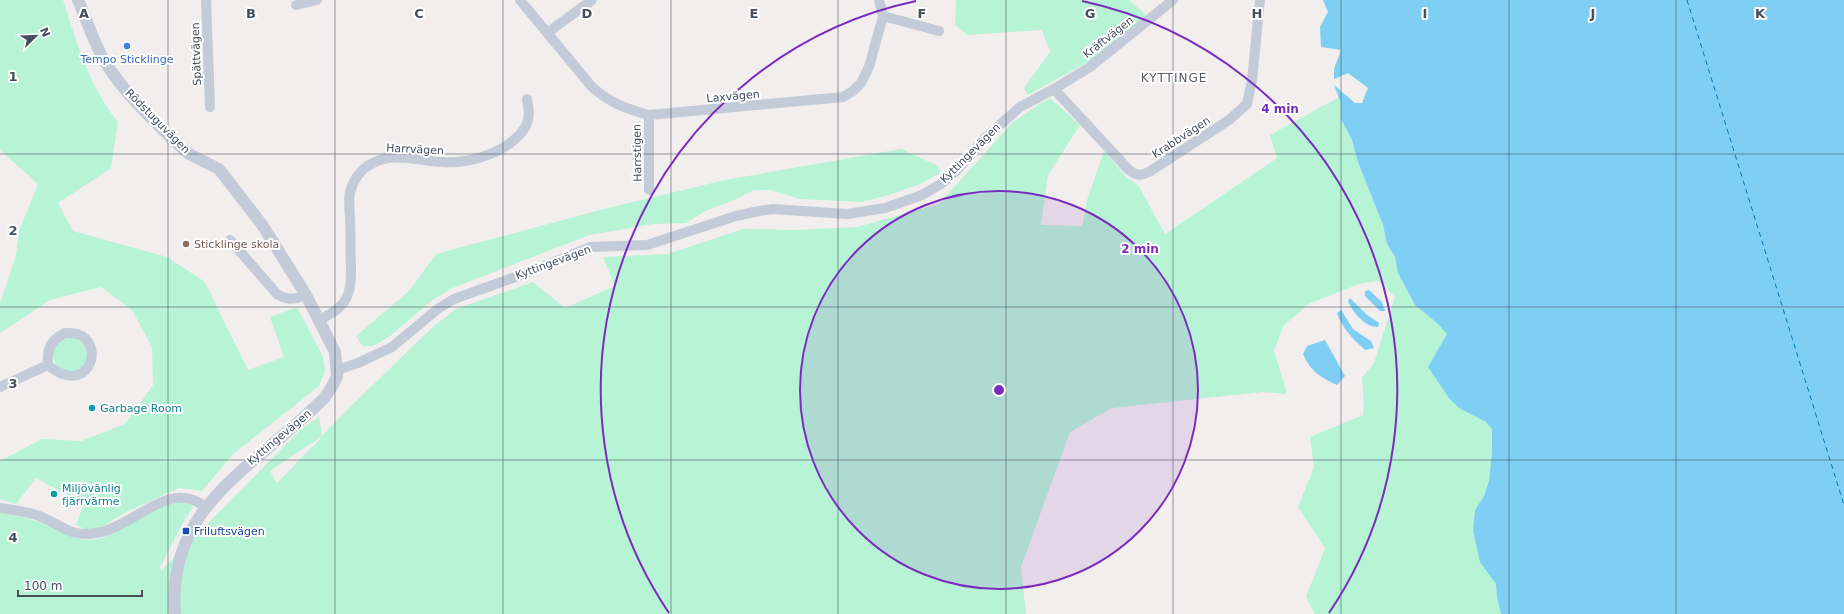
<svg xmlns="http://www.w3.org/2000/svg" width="1844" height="614" font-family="'DejaVu Sans',sans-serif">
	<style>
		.green { fill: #b7f3d5; fill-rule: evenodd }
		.water { fill: #7fcff5 }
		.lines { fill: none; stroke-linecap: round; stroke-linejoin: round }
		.ferry { stroke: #007ab4; stroke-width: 1; stroke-dasharray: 5 4; stroke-linecap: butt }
		.minor { stroke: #c2cbd7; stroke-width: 10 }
		.tertiary { stroke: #c2cbd7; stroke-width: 12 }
		.grid { fill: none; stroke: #444e5d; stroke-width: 1; stroke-opacity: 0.55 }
		.ring { fill: none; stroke: #7b2cbf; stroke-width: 2 }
		.shop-dot { fill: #3f7fe0; stroke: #fff; stroke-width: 1.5 }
		.education-dot { fill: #8d6e63; stroke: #fff; stroke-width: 1.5 }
		.culture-dot { fill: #0f9aa8; stroke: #fff; stroke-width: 1.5 }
		.transit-dot { fill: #1a4fb4; stroke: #fff; stroke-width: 1.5 }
		.labels { text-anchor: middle; stroke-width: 4; stroke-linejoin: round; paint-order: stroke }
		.street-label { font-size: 11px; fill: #444e5d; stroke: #fff }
		.shop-label { font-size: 11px; fill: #366cbe; stroke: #fff }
		.education-label { font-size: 11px; fill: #785e54; stroke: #fff; text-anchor: start }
		.culture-label { font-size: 11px; fill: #0d838f; stroke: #fff; text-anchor: start }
		.transit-label { font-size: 11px; fill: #164399; stroke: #fff; text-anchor: start }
		.neighbourhood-label { font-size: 12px; letter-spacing: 1px; fill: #5a5d63; stroke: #fff }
		.grid-label { font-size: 13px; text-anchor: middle; font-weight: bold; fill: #444e5d; stroke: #fff; stroke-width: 4; stroke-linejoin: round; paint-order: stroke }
		.centre { fill: #7b2cbf; stroke: #fff; stroke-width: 2 }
		.ring-label { font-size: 12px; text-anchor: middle; font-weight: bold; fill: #7b2cbf; stroke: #fff; stroke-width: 4; stroke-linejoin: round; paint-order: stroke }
	</style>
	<rect width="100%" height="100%" fill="#f1eeed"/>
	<path class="green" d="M0,0H63C77,43 89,86 118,122L111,168L58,203L73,231L167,257L205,282L248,370L284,357L270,317L297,307L323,357L325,371L319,386L233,454L202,491L179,488L126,512L103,526L87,530L76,525L84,504L36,478L16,504L0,499V461L42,439L81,441L125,424L153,385L152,347L132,310L101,287L50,300L0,333V303L16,255L19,231L38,184L0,150Z
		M956,0H1129L1147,16L1093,59L1028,95L1024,88L1050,52L1042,30L967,35L955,25Z
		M1339,97L1341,103V119L1352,140L1358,162L1383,225L1387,244L1395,257L1398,273L1415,305L1437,323L1447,334L1428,367L1459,407L1486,422L1492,429V452L1489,481L1484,496L1475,510L1473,531L1476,545L1489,573L1496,584L1497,598L1501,614H1315L1306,597L1325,548L1298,507L1314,467L1310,437L1363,415L1364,405L1362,378L1374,363L1395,297L1379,281L1362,283L1310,303L1284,325L1274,350L1287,394L1263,392L1112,408L1070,432L1021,567L1026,614H0V513C13,515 26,517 39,522C59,530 76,544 99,539C125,532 166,493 192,505L193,508L185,519L160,567L162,570L301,429L319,417L322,436L348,409L435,325L456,309L533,282L565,308L615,286L603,257L668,254L743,229L796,230L857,227L939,204L1012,123L1039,104L1050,98L1080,125L1048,175L1041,225L1082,226L1087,200L1104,151L1127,178L1138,185L1165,234L1277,158L1270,135ZM321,437V438L277,483L270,471Z
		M901,149L938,166L941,173L920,184L889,195L861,202L800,199L771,190H754L732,201L707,210L686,223L653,224L589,235L450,289L431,301L389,337L373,346H362L356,336L409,291L436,254L604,209L725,180Z
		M53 355a17 17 0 1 1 34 0a17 17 0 1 1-34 0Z"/>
	<path class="water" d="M1323,0H1844V614H1501L1497,598L1496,584L1480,562L1473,531L1475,510L1484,496L1489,481L1492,452V429L1486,422L1459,408L1449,398L1428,367L1447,334L1437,323L1415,305L1398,273L1395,257L1387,244L1383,225L1358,162L1352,140L1341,119V103L1334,85L1355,103H1362L1368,88L1348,73L1334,79V69L1341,50L1321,47L1320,27L1328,12Z
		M1369,290L1382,302L1385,311H1380L1365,296V291Z
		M1350,298L1366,314L1379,323L1378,327C1365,327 1353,313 1348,301Z
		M1341,310L1353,329L1371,341L1374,348L1365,350C1353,339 1342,328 1337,313Z
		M1325,340L1345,376L1337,385C1321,378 1310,371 1303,354L1307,346Z"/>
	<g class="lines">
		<path class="ferry" d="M1687,0L1844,505"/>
		<path class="minor" d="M206,0L210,107
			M520,0L592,87C612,104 624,108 649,115L843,97L853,91L861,83L869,67L883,16L879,0
			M296,5L317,0
			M883,16L939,31
			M547,33L592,0
			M1054,89L1128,169C1136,176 1140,176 1149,172L1229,120L1247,104L1252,80L1260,0
			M649,115V190
			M230,240L277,294C288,301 295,299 306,295
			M320,320C328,315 338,311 344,302C351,292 351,280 351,267C350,251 351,235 350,219C350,210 348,200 350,192C353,180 361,169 371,164C392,151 419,161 442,162C467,164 497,155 515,139C529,127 531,116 527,99
			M65,333C69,333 73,333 77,334C107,343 88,399 48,365C47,348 50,341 65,333Z
			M337,370L358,363L392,347L439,308L454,299L532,271L590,247L647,245L736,216L759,211L773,209L847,214L885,208L922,195L941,184L956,171L983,140L1020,107L1054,89L1090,67L1173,0
			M0,387L48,365
			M0,508C13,510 27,511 39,516C65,526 70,539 101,532C135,525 172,477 206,508"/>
		<path class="tertiary" d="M78,0C87,21 94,43 105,62C125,94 154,121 181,147L189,154L219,169L263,226L306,295L335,352L337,376L333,385L325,397C260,465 166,502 175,614"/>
	</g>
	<path class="grid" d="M168,0V614M335,0V614M503,0V614M671,0V614M838,0V614M1006,0V614M1173,0V614M1341,0V614M1509,0V614M1676,0V614M0,154H1844M0,307H1844M0,460H1844"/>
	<circle cx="999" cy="390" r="199" fill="#7b2cbf" fill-opacity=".12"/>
	<g class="ring">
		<circle cx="999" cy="390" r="199"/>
		<path d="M669 613A398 398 0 0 1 916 1M1082 1A398 398 0 0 1 1329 613"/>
	</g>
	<circle class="shop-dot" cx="127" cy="46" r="4"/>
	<circle class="education-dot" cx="186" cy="244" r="4"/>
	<g class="culture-dot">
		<circle cx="92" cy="408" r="4"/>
		<circle cx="54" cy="494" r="4"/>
	</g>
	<rect class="transit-dot" x="182" y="527" width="8" height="8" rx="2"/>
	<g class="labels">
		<g class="street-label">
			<text transform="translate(1108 37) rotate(-38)" y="4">Kräftvägen</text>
			<text transform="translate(196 54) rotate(-92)" y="4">Spättvägen</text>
			<text transform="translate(733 96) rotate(-5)" y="4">Laxvägen</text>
			<text transform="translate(158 121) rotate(45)" y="4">Rödstuguvägen</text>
			<text transform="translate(1181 137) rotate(-33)" y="4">Krabbvägen</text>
			<text transform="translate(415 149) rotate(3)" y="4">Harrvägen</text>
			<text transform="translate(637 153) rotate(-91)" y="4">Harrstigen</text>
			<text transform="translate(970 153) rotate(-45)" y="4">Kyttingevägen</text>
			<text transform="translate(553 262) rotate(-20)" y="4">Kyttingevägen</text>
			<text transform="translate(279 437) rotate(-40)" y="4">Kyttingevägen</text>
		</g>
		<g class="shop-label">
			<text x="127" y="63">Tempo Sticklinge</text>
		</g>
		<g class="education-label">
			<text x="194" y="248">Sticklinge skola</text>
		</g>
		<g class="culture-label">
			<text x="100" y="412">Garbage Room</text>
			<text x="62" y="492">Miljövänlig<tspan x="62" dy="13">fjärrvärme</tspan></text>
		</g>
		<g class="transit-label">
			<text x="194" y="535">Friluftsvägen</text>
		</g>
		<g class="neighbourhood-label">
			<text x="1174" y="82">KYTTINGE</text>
		</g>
	</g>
	<g class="grid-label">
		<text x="84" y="18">A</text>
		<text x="251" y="18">B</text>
		<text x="419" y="18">C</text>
		<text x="587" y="18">D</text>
		<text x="754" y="18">E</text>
		<text x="922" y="18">F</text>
		<text x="1090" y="18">G</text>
		<text x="1257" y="18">H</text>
		<text x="1425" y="18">I</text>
		<text x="1593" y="18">J</text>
		<text x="1760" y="18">K</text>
		<text x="13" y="81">1</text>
		<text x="13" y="235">2</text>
		<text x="13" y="388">3</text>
		<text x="13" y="542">4</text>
	</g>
	<circle cx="999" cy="390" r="6" class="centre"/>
	<g class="ring-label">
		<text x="1280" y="113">4 min</text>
		<text x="1140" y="253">2 min</text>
	</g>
	<g transform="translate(36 36) rotate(67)" stroke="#ffffff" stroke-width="3" paint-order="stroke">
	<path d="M0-3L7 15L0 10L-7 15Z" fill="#444e5d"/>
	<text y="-6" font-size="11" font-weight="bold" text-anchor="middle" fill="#444e5d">N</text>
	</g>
	<path d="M18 590v6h124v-6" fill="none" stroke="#444e5d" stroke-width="2"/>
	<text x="24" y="590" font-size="12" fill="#444e5d" stroke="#ffffff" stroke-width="3" paint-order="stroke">100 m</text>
</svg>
